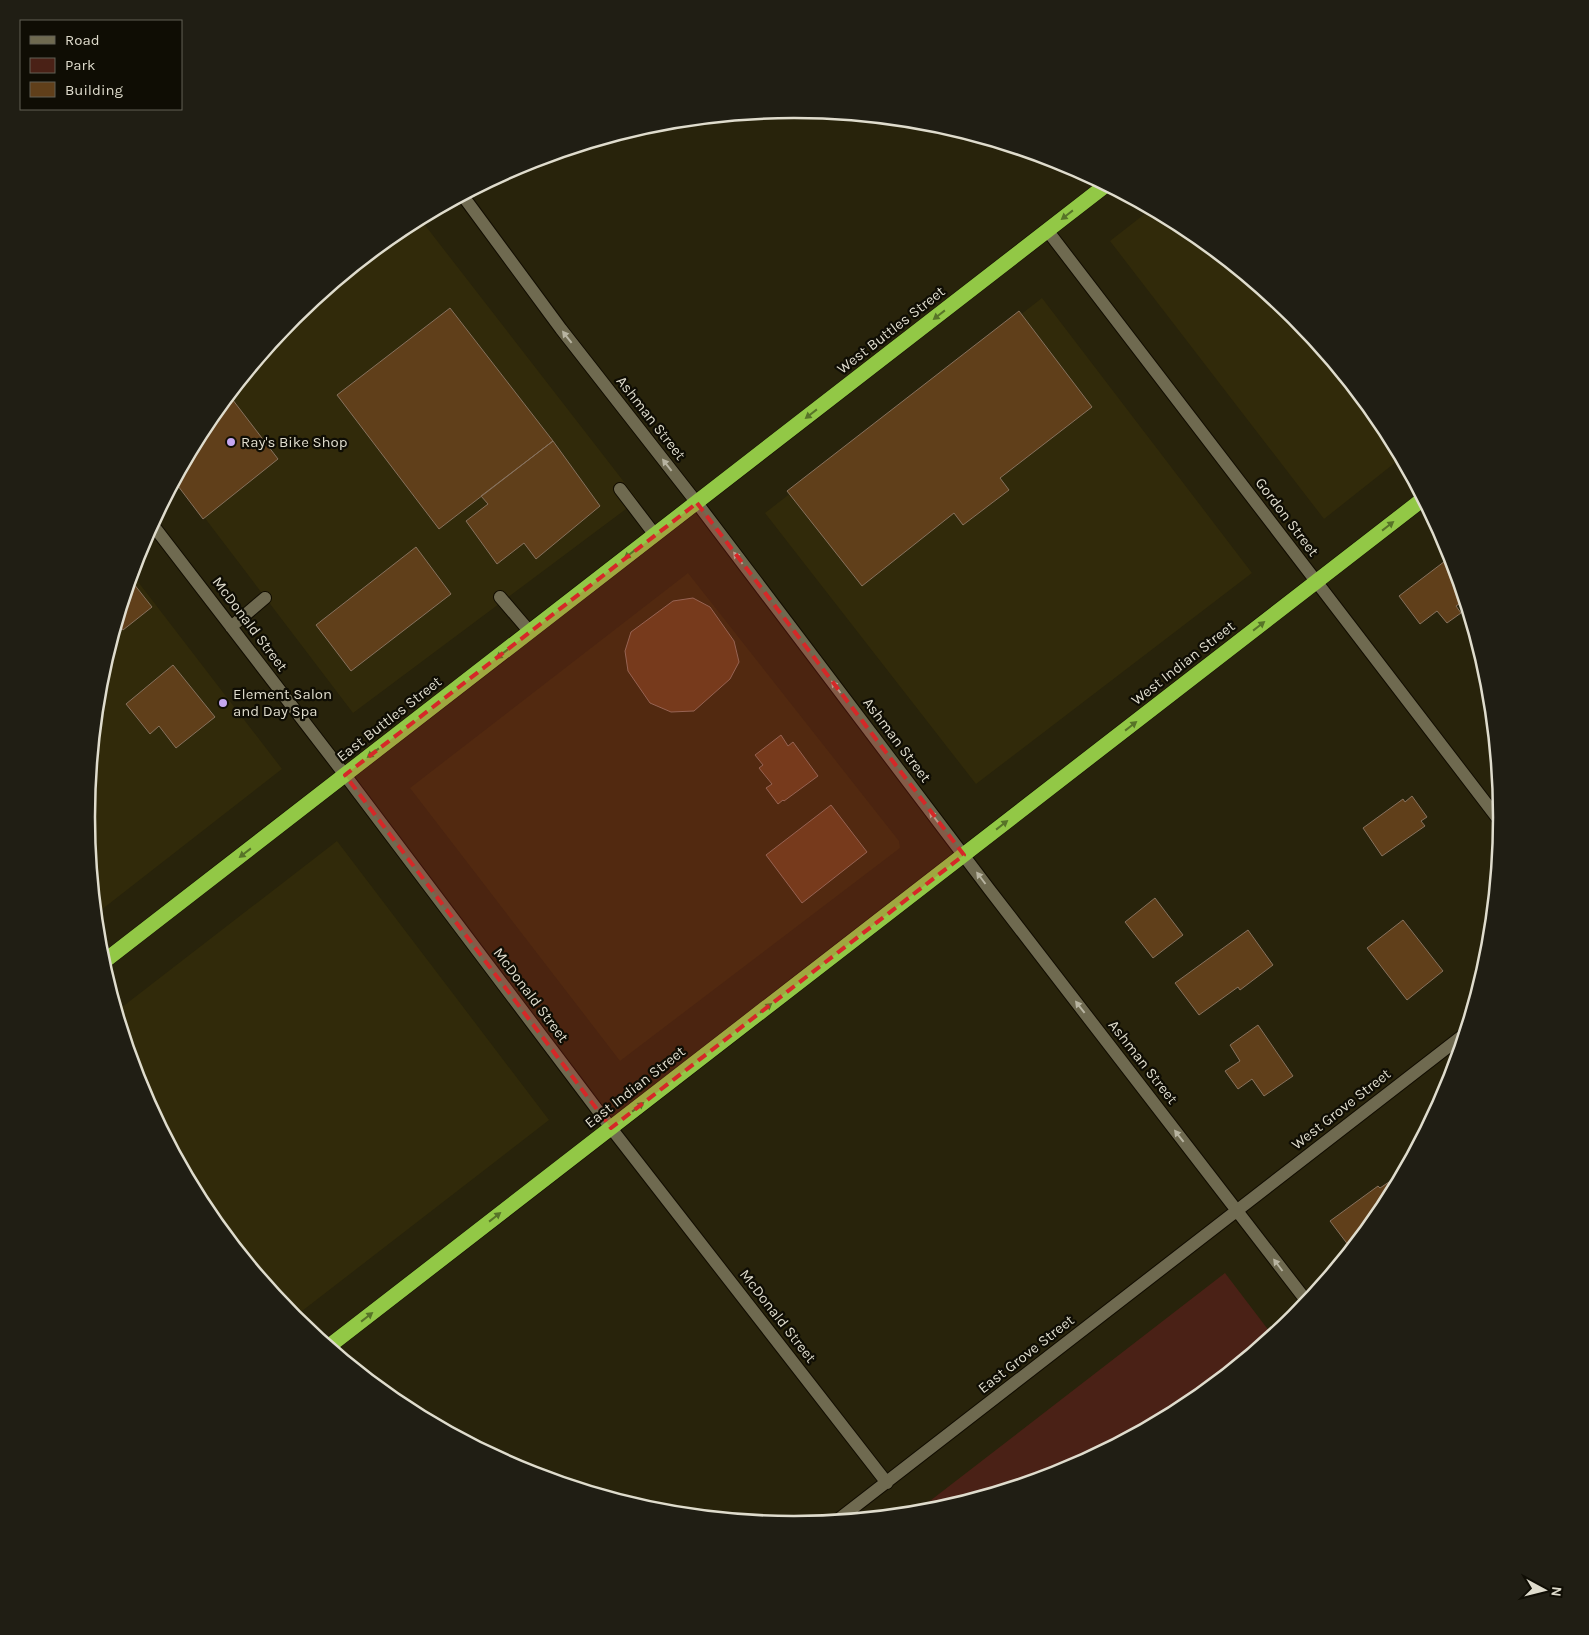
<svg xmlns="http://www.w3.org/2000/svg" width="1589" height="1635" font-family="Karla,sans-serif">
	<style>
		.built { fill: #312a0a }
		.green { fill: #4a2116 }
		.building { fill: #603f1a; stroke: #87725e }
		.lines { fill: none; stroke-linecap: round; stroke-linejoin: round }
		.minor-casing { stroke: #110c00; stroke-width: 14 }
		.highway-casing { stroke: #110c00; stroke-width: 16 }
		.minor { stroke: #6f6a50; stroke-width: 12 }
		.highway { stroke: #92c846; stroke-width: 15 }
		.oneway { fill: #577428 }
		.oneway2 { fill: #b8b4a1 }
		.marked { fill: #d62828; fill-opacity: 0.2; stroke: #d62828; stroke-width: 4; stroke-dasharray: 10 6; stroke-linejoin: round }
		.poi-dot { fill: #c5a7f1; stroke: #0f0d04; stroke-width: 2 }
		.labels { text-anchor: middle; stroke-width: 4.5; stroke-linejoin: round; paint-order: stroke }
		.street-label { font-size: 15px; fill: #dfdccd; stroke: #0f0d04 }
		.poi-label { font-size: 15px; fill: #dfdccd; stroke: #0f0d04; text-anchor: start }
		.rim { fill: none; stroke: #dfdccd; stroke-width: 2.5 }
	</style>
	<rect width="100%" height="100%" fill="#28230b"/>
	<path class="built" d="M1151,209L1188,229L1296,317L1384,424L1401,458L1324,519L1110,241Z
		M421,220L638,500L353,713L176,480L206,424L289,323Z
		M1042,298L1252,573L976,784L765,513Z
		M688,573L899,841L900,848L620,1061L410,788Z
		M132,574L282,769L96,914L86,817L100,679Z
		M337,841L549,1120L293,1318L205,1211L140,1088L117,1011Z"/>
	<path class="green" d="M1225,1273L1273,1336L1188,1407L1065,1472L932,1512L913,1514Z"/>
	<path class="building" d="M450,308L553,441L439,529L337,395Z
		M1019,311L1092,407L1000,478L1009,490L963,525L954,513L862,586L787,491Z
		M229,395L278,459L203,519L175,482L206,424Z
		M553,441L600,506L536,559L524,543L497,564L466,521L488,504L481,496Z
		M416,547L451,594L351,671L316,625Z
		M1449,558L1455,565L1465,600L1456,606L1461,613L1447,623L1437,611L1420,624L1399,596Z
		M130,579L152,607L123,630L117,622Z
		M693,598L710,607L734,641L739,662L730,679L694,711L671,712L650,703L628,671L625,651L631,632L673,601Z
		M173,665L215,717L176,748L159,726L150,734L126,704Z
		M781,735L788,746L793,742L818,776L784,801L783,800L778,804L766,788L772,784L759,768L763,765L755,755Z
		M1412,796L1427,817L1421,821L1425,826L1382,856L1363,828L1403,799L1405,802Z
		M831,805L867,852L802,903L766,855Z
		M1155,898L1183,935L1153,958L1125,922Z
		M1403,920L1443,971L1407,1000L1367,948Z
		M1248,930L1273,965L1240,990L1238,987L1199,1015L1175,983Z
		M1258,1025L1293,1076L1264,1096L1252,1079L1238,1089L1225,1071L1240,1061L1230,1045Z
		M1389,1182L1395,1190L1383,1211L1352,1250L1330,1221L1378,1186L1380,1188Z"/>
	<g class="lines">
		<defs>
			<path id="minor" d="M463,196L561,329L697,503L989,889L1308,1303
				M1047,230L1502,824
				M620,489L655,535
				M152,524L345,775L611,1128L887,1483
				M500,597L530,632
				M231,627L265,598
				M835,1522L1466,1033"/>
			<path id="highway" d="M102,963L1106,185
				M328,1347L1423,499"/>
		</defs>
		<use href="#minor" class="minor-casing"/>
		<use href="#highway" class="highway-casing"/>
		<use href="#minor" class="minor"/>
		<use href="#highway" class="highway"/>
	</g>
	<defs><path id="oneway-solid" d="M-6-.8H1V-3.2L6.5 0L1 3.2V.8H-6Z" transform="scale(1.25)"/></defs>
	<g class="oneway">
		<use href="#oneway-solid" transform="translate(1067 215) rotate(142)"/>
		<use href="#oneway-solid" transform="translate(939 315) rotate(142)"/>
		<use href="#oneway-solid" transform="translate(811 414) rotate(142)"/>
		<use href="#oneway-solid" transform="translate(1388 526) rotate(-38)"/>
		<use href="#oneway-solid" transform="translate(630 554) rotate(142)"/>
		<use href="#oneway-solid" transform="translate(1259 626) rotate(-38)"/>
		<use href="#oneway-solid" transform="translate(502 654) rotate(142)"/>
		<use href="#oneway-solid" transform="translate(1131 726) rotate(-38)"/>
		<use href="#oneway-solid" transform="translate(373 753) rotate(142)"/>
		<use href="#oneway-solid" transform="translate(1002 825) rotate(-38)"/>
		<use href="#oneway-solid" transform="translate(245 853) rotate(142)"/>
		<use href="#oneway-solid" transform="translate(766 1008) rotate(-38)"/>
		<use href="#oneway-solid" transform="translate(638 1107) rotate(-38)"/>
		<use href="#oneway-solid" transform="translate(495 1217) rotate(-38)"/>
		<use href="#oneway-solid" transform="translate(367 1317) rotate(-38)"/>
	</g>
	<g class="oneway2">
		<use href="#oneway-solid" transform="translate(567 337) rotate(-128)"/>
		<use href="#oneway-solid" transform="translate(667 465) rotate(-128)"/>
		<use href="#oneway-solid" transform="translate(738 558) rotate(-127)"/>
		<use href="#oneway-solid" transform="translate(836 687) rotate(-127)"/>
		<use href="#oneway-solid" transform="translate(934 817) rotate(-127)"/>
		<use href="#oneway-solid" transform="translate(981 878) rotate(-127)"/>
		<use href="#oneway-solid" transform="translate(1080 1007) rotate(-128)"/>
		<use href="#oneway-solid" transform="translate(1179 1136) rotate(-128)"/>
		<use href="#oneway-solid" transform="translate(1278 1265) rotate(-127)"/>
	</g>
	<path class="marked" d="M697,503L964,855L611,1128L345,775Z"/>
	<g class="poi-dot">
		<circle cx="231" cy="442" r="5"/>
		<circle cx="223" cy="703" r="5"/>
	</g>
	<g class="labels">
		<g class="street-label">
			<text transform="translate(891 330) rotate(-38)" y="5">West Buttles Street</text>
			<text transform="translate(651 418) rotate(52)" y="5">Ashman Street</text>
			<text transform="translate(1287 517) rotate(53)" y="5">Gordon Street</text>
			<text transform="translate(250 624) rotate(53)" y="5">McDonald Street</text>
			<text transform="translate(1183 663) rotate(-38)" y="5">West Indian Street</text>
			<text transform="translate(389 719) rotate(-38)" y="5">East Buttles Street</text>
			<text transform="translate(897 740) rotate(53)" y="5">Ashman Street</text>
			<text transform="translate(531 995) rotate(53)" y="5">McDonald Street</text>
			<text transform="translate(1143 1062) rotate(52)" y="5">Ashman Street</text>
			<text transform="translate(635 1087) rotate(-38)" y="5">East Indian Street</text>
			<text transform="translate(1341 1109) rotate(-38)" y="5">West Grove Street</text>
			<text transform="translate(778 1316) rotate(52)" y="5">McDonald Street</text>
			<text transform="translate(1026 1354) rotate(-38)" y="5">East Grove Street</text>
		</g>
		<g class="poi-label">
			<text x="241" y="447">Ray's Bike Shop</text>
			<text x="233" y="699">Element Salon<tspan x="233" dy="17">and Day Spa</tspan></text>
		</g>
	</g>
	<path d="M0 0H1589V1635H0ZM95 817a699 699 0 1 1 1398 0a699 699 0 1 1-1398 0Z" fill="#201e14" fill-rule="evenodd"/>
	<path class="rim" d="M95 817a699 699 0 1 1 1398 0a699 699 0 1 1-1398 0Z"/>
	<rect x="20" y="20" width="162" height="90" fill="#0f0d04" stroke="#626054"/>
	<rect x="30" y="36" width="25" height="8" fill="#6f6a50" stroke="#626054"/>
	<text x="65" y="45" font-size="15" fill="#dfdccd">Road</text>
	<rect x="30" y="58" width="25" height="15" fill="#4a2116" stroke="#626054"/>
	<text x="65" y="70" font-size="15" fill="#dfdccd">Park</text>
	<rect x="30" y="82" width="25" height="15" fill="#603f1a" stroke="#626054"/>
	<text x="65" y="95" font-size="15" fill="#dfdccd">Building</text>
	<g transform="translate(1544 1590) rotate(97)" stroke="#0f0d04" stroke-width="4" paint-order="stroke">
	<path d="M0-4L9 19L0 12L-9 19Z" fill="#dfdccd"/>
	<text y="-8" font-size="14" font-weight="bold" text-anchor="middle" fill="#dfdccd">N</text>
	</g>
</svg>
